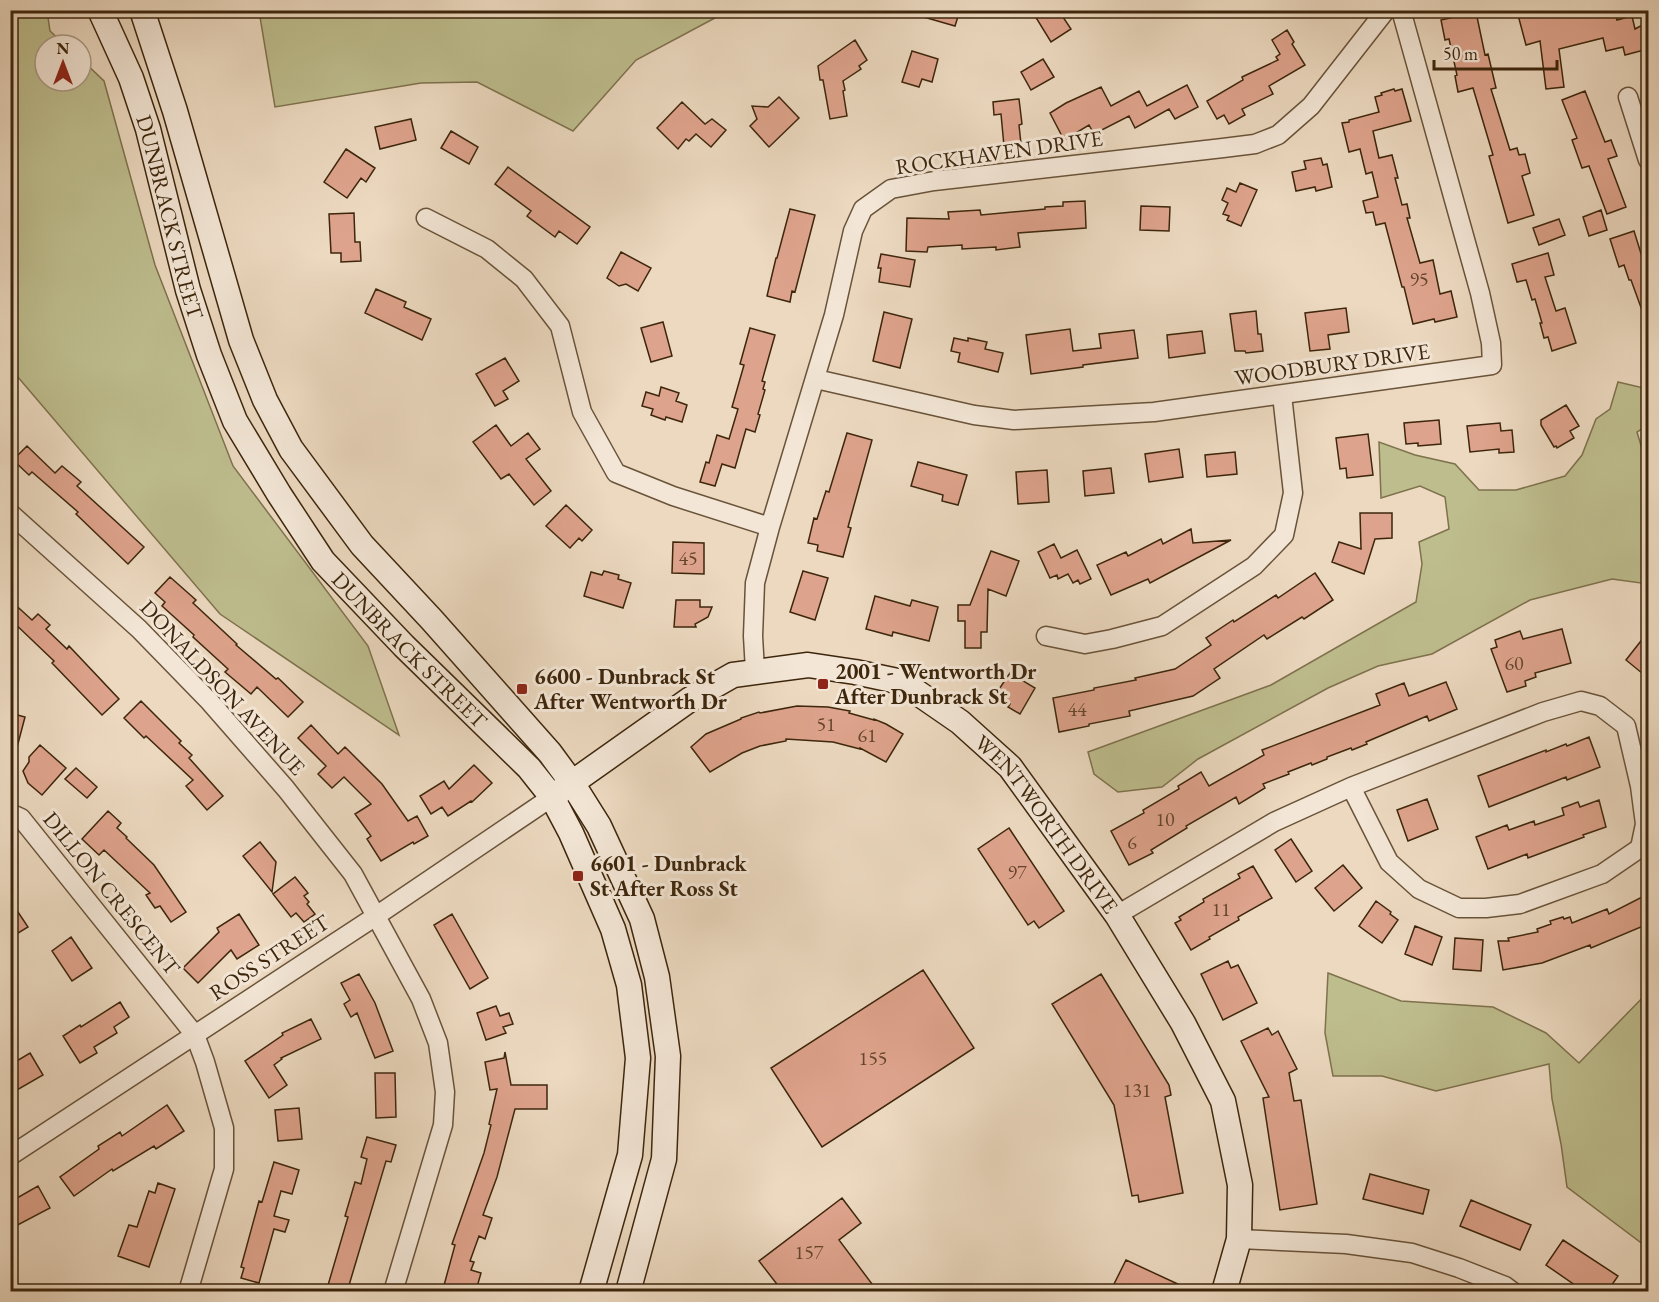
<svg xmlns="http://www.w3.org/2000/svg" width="1659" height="1302" font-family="'EB Garamond',serif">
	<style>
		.green { fill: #bebd8e; stroke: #7e724d; stroke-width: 1.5 }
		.building { fill: #dea38c; stroke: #3d260c; stroke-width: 1.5 }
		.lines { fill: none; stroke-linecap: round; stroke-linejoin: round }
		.street-casing { stroke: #695339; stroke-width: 21 }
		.secondary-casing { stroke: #3d260c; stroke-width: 27 }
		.street { stroke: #f3e6d6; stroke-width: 18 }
		.secondary { stroke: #f3e6d6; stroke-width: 24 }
		.poi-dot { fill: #8f2418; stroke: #f3e6d6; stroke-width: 2 }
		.labels { text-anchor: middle; stroke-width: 6; stroke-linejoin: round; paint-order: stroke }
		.number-label { font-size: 20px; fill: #65452c }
		.street-label { font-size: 22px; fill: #3d260c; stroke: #f3e6d6 }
		.poi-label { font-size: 22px; font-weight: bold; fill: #3d260c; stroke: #f3e6d6; text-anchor: start }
	</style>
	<rect width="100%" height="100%" fill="#ecd9c0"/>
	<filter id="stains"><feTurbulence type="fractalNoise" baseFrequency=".00333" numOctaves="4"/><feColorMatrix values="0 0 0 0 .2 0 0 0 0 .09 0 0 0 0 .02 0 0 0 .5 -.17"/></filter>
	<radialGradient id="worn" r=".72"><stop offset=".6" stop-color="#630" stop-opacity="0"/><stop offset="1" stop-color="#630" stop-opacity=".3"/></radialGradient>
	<path class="green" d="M10,11H47L50,31L65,45H45V81H81V59L104,81L155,265L233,466L368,646L399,735L220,614L11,369Z
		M259,11V10L728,11L636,60L573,131L477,82L421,83L275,107Z
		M1618,382L1648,389V425L1637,432L1648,469V584L1612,579L1530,600L1432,654L1378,666L1328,688L1198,759L1162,787L1118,792L1094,774L1088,752L1271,685L1416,602L1422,564L1419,542L1449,529L1445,497L1420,486L1381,498L1379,442L1415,455L1455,464L1479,490H1516L1565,476L1582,455L1596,419L1610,409Z
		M1328,973L1401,1001L1493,1007L1546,1033L1579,1063L1648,992V1248L1567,1187L1561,1144L1552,1099L1549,1064L1436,1091L1382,1076H1333L1325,1033Z"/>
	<path class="building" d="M913,10H960L955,26L913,14Z
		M1044,10H1050L1053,15L1059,11L1071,29L1051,42L1035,16Z
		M1533,10H1590L1591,15L1614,10L1617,20L1632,16L1635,29L1648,22V49L1625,55L1623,47L1606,51L1603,38L1559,49L1564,87L1546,89L1540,41L1526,45L1518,15Z
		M1476,12L1485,55L1488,54L1496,88L1491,89L1510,150L1517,148L1519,155L1525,154L1530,173L1522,176L1534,215L1508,223L1489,156L1493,155L1473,88L1458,92L1455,76L1457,75L1449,39L1445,40L1441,20Z
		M1287,30L1294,42L1292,44L1305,65L1269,86L1273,94L1242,109L1245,115L1229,124L1224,115L1217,119L1207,101L1243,80L1242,77L1278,60L1276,57L1280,54L1272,40Z
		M855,40L867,60L859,66L861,69L843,81L845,90L843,91L847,116L830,119L823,80H820L818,66Z
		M912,51L938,59L932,82L922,79L919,87L902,82Z
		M1043,59L1054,77L1031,90L1021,72Z
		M1187,85L1198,107L1175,119L1169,109L1135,128L1129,116L1094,134L1089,125L1064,140L1050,113L1066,103L1101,87L1111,106L1139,91L1147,106Z
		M1394,89L1395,91L1402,89L1411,121L1373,131L1379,158L1392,155L1398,178H1395L1402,205L1407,204L1410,218H1407L1420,263L1433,260L1440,294L1451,291L1457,317L1435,322L1434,319L1413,324L1404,287H1402L1385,223L1376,225L1373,212L1366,213L1363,201L1378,197L1372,172L1366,174L1360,149L1349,152L1342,123L1349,122V120L1379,112L1375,97L1382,95L1381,93Z
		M1585,91L1605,142L1611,140L1617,156L1608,159L1626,207L1607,214L1589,166L1582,168L1572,140L1577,138L1562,100Z
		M779,97L799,118L769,147L750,126L757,119L752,106L768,107Z
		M1019,99L1022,124L1019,125L1021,144L1004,146L1001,114L994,115L993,102Z
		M682,102L705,124L712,119L726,130L711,147L696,134L689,141L686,139L678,149L657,128Z
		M411,119L416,140L380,149L375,127Z
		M451,131L478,147L469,164L441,148Z
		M346,149L375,168L366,182L361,178L347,198L324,182Z
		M1321,158L1323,165L1327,164L1332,187L1316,191L1315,187L1296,191L1292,172L1306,169L1304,161Z
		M508,167L590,227L577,244L559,231L555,237L527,216L531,211L495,184Z
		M1240,183L1257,190L1241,226L1227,220L1229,216L1223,214L1228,203L1222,200L1227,188L1236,192Z
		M1085,201L1086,228L1018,233L1020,247L996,250V247L962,249V245L928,247L927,252L906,251L907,218L949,219L948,212L980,210L981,215L1045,209V207L1063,206V202Z
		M1141,206L1170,207L1169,231L1140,230Z
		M790,209L815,215L795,292L792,291L790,302L767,296L776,258H777Z
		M1601,210L1607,230L1589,236L1583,217Z
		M354,213L355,242H360L361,261L341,262V253H331L329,214Z
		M1559,219L1565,235L1539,245L1533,228Z
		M1634,231L1648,276V324H1647L1631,280H1629L1624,265L1619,267L1610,239Z
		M621,252L651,268L638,291L626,284L619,286L607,278Z
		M1548,253L1554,275L1545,277L1556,311L1565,308L1576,343L1552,351L1548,337L1544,338L1540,323H1542L1535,299L1532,300L1526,280L1517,282L1512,264Z
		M881,254L915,260L910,287L879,282L881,268H878Z
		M376,289L406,302L404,307L431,319L422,340L365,313Z
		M1346,308L1349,332L1328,335L1330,349L1310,351L1305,313Z
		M1256,311L1258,334H1261L1263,351L1246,353L1245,351H1235L1230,314Z
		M884,312L912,319L900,368L873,361Z
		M663,322L672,356L651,362L641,328Z
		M750,328L775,335L762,381L765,382L763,389L765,390L758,414L760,415L755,432L746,429L735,468L722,464L715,486L700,482L706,462L709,463L717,435L729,439L738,409L732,407L744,365L740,364Z
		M1070,329L1073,351L1101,348L1099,334L1134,330L1138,358L1083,365V367L1031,374L1026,335Z
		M1202,331L1205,353L1169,358L1167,335Z
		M954,338L968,341V338L987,342L985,349L1003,353L998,372L958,362L960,353L951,351Z
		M505,358L519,381L503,391L508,399L495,406L476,374Z
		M661,387L679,393L676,401L687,405L682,422L666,417L665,420L651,415L653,409L642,406L646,392L659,396Z
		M1566,405L1579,426L1570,431L1574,438L1557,448L1556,446L1554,447L1541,425V420Z
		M1439,420L1441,444L1418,446V443L1406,444L1404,423Z
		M1500,423L1501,431L1512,430L1514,452L1499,453V449L1470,452L1467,426Z
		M496,425L511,446L528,433L540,449L526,459L551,491L534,505L509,474L501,479L473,442Z
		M847,433L872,440L848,527L851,528L843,557L817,551L818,545L808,543L814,518L817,519L826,491L829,492Z
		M1368,434L1373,475L1347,478L1346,468L1340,469L1336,438Z
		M27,446L55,473L62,466L81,482L77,486L144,547L128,564L76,514L78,512L32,472L29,475L13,460Z
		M1179,449L1183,477L1149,482L1145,454Z
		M1235,452L1237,474L1207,477L1205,455Z
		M918,462L967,475L958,505L942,501L943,495L911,486Z
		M1111,468L1114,493L1085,496L1083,471Z
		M1047,470L1049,502L1018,504L1016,472Z
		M566,505L592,530L582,541L579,538L570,548L546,526Z
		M1360,513H1392V538L1375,539L1364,574L1332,562L1339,542L1361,549Z
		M1191,529L1193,543L1231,540L1150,583L1148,579L1111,595L1097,565L1126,552L1128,556L1161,539L1163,544Z
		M673,542L704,543V574L672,573Z
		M1054,544L1061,558L1077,550L1091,579L1080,584L1078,580L1073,583L1068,574L1058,579L1057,575L1050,578L1038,552Z
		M991,551L1019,561L1006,596L988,589L987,632H981V648H965V621H958V605H970Z
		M604,571L619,575L618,579L631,583L623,608L584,596L591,572L602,575Z
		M803,571L828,578L815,620L790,612Z
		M1315,573L1333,600L1304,619L1302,617L1267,639L1264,635L1214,669L1220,678L1193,696L1129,711L1130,716L1089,724V726L1059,732L1053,698L1094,690V688L1136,680L1135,678L1175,669L1211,645L1206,638L1233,620L1234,622L1276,595L1278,598Z
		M170,577L196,600L193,603L237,644L236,645L276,679L278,678L303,702L288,717L257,687L251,694L225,672L228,669L193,637L194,635L162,606L165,602L155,593Z
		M875,596L910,606L912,600L938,607L929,641L893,632L892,636L866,629Z
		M10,600L32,620L38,614L50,625L46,629L67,649L69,646L119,699L102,715L52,663L54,661L10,619Z
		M676,600H700V607H712L708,617L695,624L696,627H674Z
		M1562,629L1571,663L1535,673L1536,677L1525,681L1526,686L1507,692L1491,649L1497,647L1495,640L1520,631L1523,639Z
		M1648,632V678L1626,660Z
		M1010,673L1035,688L1020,714L1008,707L1010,704L995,695Z
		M1446,682L1457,709L1429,721L1427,716L1366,742L1367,744L1352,750L1351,748L1327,757V759L1312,765L1311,763L1288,772L1289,774L1263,784L1265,788L1239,804L1236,797L1186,826L1187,828L1151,850L1153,853L1129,865L1111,831L1144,813L1143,810L1179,789L1178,786L1201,772L1209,786L1264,755L1262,750L1380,705L1376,694L1404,683L1409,696Z
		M141,701L181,741L179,743L192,755L189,758L223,796L207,810L186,786L193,780L146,736L144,738L124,718Z
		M797,706L828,707L850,711L849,713L874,720V719L886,724L903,734L886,762L860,748V749L833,742L786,739V741L760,746L742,753L710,772L691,747L706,734L741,719V718L759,712L760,713Z
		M10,713L25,717L15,755H10Z
		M311,725L338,754L345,747L382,784L408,821L417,816L428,836L414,844L413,842L381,861L367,839L371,836L355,814L371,804L344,777L332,788L318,774L326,766L298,738Z
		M1589,737L1600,767L1567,780L1566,777L1489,807L1478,776L1546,750V752L1566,744L1567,746Z
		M40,745L66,768L42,795L28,783L23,771L29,762V757Z
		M474,765L492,783L472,802L471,801L448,816L442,807L431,814L420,796L444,781L449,789Z
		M76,768L97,787L87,798L65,779Z
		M1427,799L1438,829L1408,841L1397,810Z
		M1599,800L1606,827L1583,835L1584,837L1528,858L1527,854L1488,869L1476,837L1507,825L1509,830L1534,821L1535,825L1564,815L1562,808L1578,802L1580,807Z
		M108,811L121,823L117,828L127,837L126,838L154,865L186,912L171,922L160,906L155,908L146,895L150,893L104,850L99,855L82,839Z
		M1009,828L1064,911L1039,928L1034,921L1028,925L978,849Z
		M1291,839L1312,871L1296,882L1275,850Z
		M260,842L276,862L272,892L243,856Z
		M1343,865L1362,888L1334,911L1315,888Z
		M1253,866L1272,898L1238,917L1239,920L1209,937L1210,939L1191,950L1175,923L1181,920L1179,917L1204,902L1203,899L1240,878L1238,874Z
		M295,877L308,893L304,896L309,902L307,904L315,914L304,922L296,913L291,917L273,894Z
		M1648,894V924L1591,948L1590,945L1542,963L1503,970L1498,941H1509L1508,938L1538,932L1537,929L1551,924L1550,921L1563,917L1564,919L1570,917L1572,923L1607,909L1609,914Z
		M10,900L28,927L10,938Z
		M1376,901L1391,912L1390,914L1398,920L1382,943L1359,926Z
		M239,914L259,945L237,959L231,950L198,983L183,968L219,932L217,928Z
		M452,914L488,978L470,989L434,925Z
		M1415,926L1442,937L1432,965L1405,954Z
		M71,937L92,968L72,981L52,951Z
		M1455,938L1483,940L1481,971L1453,969Z
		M1228,961L1231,968L1238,965L1257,1003L1223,1020L1201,974Z
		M923,970L974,1048L822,1147L771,1068Z
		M359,974L375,1003L393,1051L375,1058L357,1013L351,1017L344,1004L350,1000L341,983Z
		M1101,974L1169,1085L1171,1095L1165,1097L1183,1193L1139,1202L1138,1195L1132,1196L1114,1105L1052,1004Z
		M120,1002L129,1017L114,1027L117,1033L94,1047L97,1053L80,1063L63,1036L80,1025L81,1027Z
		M496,1006L500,1016L509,1013L513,1024L503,1027L506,1033L486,1040L477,1013Z
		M311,1019L321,1039L281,1058L282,1059L274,1065L287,1085L269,1098L245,1061L283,1035L282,1033Z
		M1268,1028L1272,1035L1278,1031L1297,1069L1289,1073L1294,1101L1301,1100L1317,1204L1280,1210L1263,1098L1269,1097L1241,1041Z
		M505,1052L511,1085H547V1109H515L497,1177L483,1215L492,1218L485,1239L479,1236L470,1261L474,1262L471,1270L481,1273L477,1287L467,1285L465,1292H452L443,1289L455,1245L452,1244L484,1153L491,1125L489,1124L497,1089L490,1090L485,1062L504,1058Z
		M30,1053L43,1075L10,1094V1065Z
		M375,1073H395L396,1117L376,1118Z
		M167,1105L184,1131L156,1149L154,1146L113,1171L112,1169L74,1196L60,1177L99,1149L98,1146L120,1132L122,1136Z
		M299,1108L302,1139L278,1141L275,1110Z
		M367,1137L396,1145L391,1162L386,1161L347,1292H326L348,1217L345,1216L355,1182L361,1184L367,1159L361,1157Z
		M274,1162L299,1170L292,1194L281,1191L274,1216L289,1220L285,1232L274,1229L259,1283L241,1278L244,1268L241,1267L259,1201L262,1202Z
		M1370,1174L1429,1190L1423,1214L1363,1199Z
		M158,1183L175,1189L149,1267L118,1256L129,1225L137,1227L149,1191L155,1193Z
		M38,1186L50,1208L10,1229V1202Z
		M842,1198L861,1223L839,1240L878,1292H783L759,1261Z
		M1471,1200L1531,1225L1520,1250L1460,1226Z
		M1563,1240L1618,1276L1607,1292H1585L1546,1265Z
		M1126,1260L1195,1292H1110Z"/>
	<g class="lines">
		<defs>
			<path id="street" d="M1628,97L1648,160
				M426,218L487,249L524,279L560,326L582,412L616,473L673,496L770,527
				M816,379L974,415L1014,420L1154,412L1492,365L1491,343L1480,293L1401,10
				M10,513L139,629L210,702L286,789L353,874L421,999L438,1043L445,1092L443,1125L393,1292
				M1046,636L1085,644L1112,639L1162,626L1254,566L1284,535L1293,493L1282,395
				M755,671L753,636L755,583L770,527L834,315L853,231L863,209L891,189L934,181L1223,148L1255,144L1278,135L1311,106L1386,10
				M10,813L21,818L195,1035L205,1062L224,1128V1169L188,1292
				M1117,915L1274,822L1351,787L1543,712L1581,701L1600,706L1626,726L1640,786L1645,824L1640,848L1602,874L1520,904L1486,908H1459L1419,889L1389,862L1351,787
				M10,1156L376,916L552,797
				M1239,1239L1346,1244L1412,1253L1459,1268L1505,1286L1513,1292"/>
			<g id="secondary">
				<path id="s1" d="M100,10L131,78L148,129L188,290L209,355L235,421L279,494L323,561L404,646L529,768L552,797L571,833L613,929L629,985L638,1058L630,1155L591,1292"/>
				<path d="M142,10L175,111L241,340L265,400L291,449L362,545L432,620L550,753L572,783L599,826L642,919L657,977L668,1056L664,1159L628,1292"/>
				<path id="s2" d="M559,792L689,700L733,675L808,665L855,672L902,682L960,722L1010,767L1117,915L1183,1023L1223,1101L1240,1185L1239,1239L1224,1292"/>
			</g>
		</defs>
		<use href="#street" class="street-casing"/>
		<use href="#secondary" class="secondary-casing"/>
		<use href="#street" class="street"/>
		<use href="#secondary" class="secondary"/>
	</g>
	<g class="poi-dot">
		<rect x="817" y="678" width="12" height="12" rx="3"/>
		<rect x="516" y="683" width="12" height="12" rx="3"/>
		<rect x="572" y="870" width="12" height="12" rx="3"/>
	</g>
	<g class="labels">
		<g class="number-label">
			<text x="1419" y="286">95</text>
			<text x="688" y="565">45</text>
			<text x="1514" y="670">60</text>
			<text x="1077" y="716">44</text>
			<text x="826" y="731">51</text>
			<text x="867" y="742">61</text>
			<text x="1165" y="826">10</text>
			<text x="1132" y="849">6</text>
			<text x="1017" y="879">97</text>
			<text x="1221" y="916">11</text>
			<text x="873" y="1065">155</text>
			<text x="1137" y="1097">131</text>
			<text x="809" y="1259">157</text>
		</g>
		<g class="street-label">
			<text transform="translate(999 152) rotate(-8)" y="8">ROCKHAVEN DRIVE</text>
			<text dy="8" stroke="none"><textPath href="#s1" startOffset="219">DUNBRACK STREET</textPath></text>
			<text transform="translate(1332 364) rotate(-8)" y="8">WOODBURY DRIVE</text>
			<text dy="8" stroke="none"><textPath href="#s1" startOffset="723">DUNBRACK STREET</textPath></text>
			<text transform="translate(223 687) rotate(47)" y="8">DONALDSON AVENUE</text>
			<text dy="8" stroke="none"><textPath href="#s2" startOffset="586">WENTWORTH DRIVE</textPath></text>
			<text transform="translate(112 893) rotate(51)" y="8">DILLON CRESCENT</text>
			<text transform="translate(269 957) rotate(-33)" y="8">ROSS STREET</text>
		</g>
		<g class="poi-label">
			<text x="835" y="679">2001 - Wentworth Dr<tspan x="835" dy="25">After Dunbrack St</tspan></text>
			<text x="534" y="684">6600 - Dunbrack St<tspan x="534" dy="25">After Wentworth Dr</tspan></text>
			<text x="590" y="871">6601 - Dunbrack<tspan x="590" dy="25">St After Ross St</tspan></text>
		</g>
	</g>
	<rect width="1659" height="1302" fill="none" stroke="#ecd9c0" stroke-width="36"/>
	<rect x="12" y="12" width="1635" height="1278" fill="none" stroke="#3d260c" stroke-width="3"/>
	<rect x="18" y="18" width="1623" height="1266" fill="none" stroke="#3d260c" stroke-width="1.5"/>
	<g transform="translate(63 63)"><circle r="28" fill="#f3e6d6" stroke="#aa9985" stroke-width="1.5"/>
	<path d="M0-4.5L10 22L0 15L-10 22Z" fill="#8f2418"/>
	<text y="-9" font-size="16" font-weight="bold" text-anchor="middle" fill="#3d260c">N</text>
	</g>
	<path d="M1434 60v9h123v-9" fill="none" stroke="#3d260c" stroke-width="3"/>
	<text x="1443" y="60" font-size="18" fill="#3d260c" stroke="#f3e6d6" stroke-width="4.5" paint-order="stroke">50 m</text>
	<rect width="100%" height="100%" filter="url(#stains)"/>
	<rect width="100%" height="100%" fill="url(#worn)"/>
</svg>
